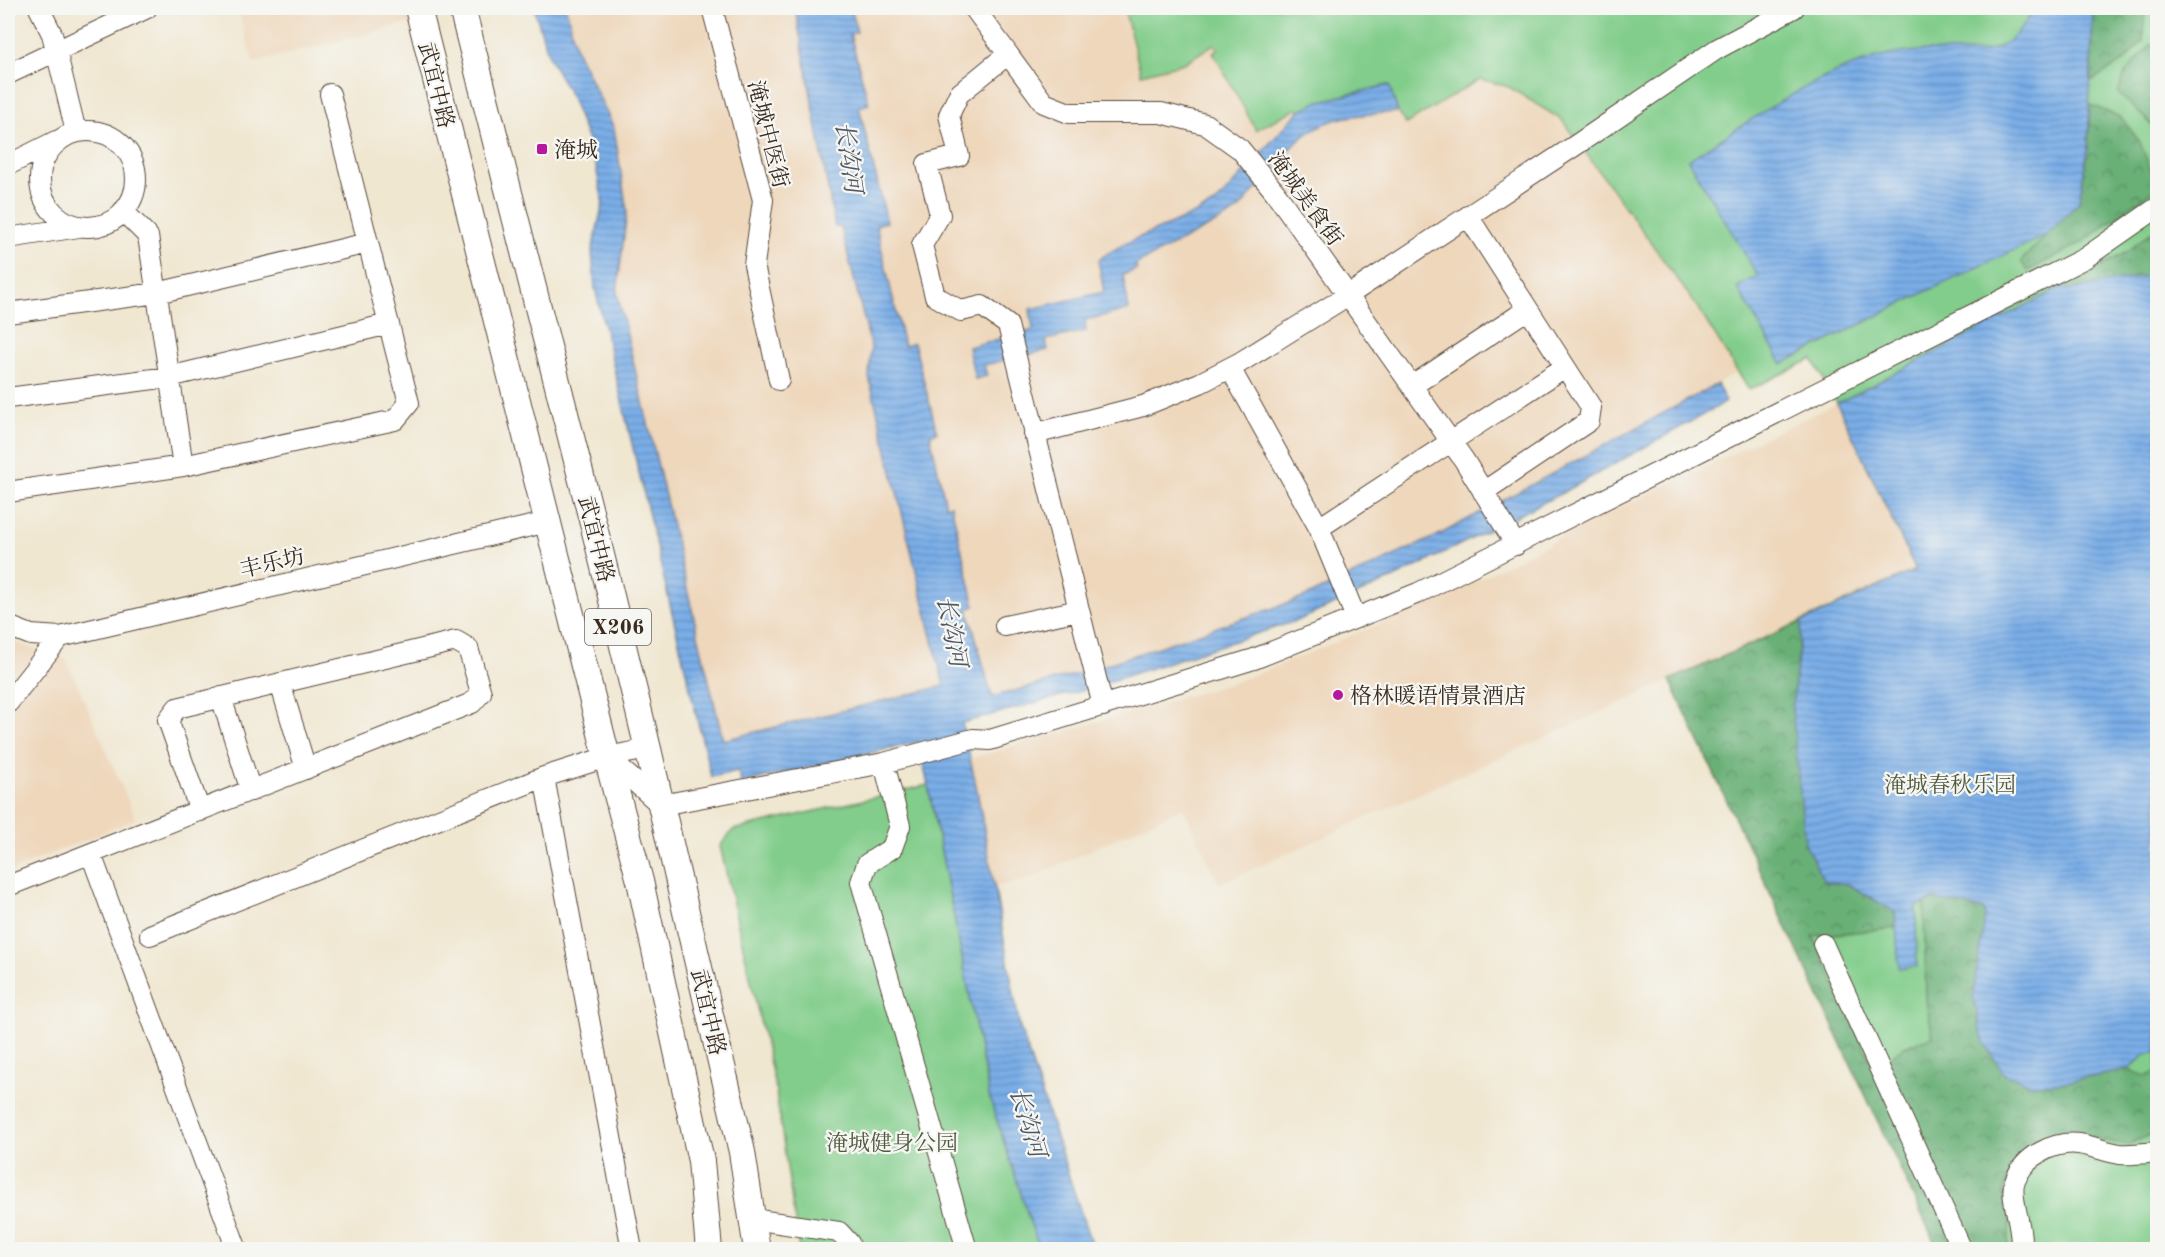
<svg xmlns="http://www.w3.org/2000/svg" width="2165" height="1257" font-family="'Old Standard TT','Noto Serif SC',serif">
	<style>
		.built { fill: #eed7bb }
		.green { fill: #82cd8b; stroke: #5e7c54; stroke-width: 1.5 }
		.forest { fill: url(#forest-crowns); stroke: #526d4a; stroke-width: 1.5 }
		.water { fill: url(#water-rules); stroke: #5a6c83; stroke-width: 1.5 }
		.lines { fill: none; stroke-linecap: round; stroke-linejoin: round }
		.minor-casing { stroke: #564639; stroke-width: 22 }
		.major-casing { stroke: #564639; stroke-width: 28 }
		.minor { stroke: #fff; stroke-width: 20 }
		.major { stroke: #fff; stroke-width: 26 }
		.poi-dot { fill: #b5179e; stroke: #f6f6f2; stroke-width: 2 }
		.labels { text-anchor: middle; stroke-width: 4.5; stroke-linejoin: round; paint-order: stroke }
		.shield { fill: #f6f6f2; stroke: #73675e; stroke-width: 1.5 }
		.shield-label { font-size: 21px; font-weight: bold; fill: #3b2a1e }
		.street-label { font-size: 22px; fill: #3b2a1e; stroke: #f6f6f2 }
		.poi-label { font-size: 22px; fill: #3b2a1e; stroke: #f6f6f2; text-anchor: start }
		.park-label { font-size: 22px; fill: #505b3f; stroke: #f6f6f2 }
		.water-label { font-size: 24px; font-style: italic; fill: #515865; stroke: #f6f6f2 }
	</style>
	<defs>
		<pattern id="forest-crowns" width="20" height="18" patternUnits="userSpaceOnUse" patternTransform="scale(1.5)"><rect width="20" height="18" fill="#69b077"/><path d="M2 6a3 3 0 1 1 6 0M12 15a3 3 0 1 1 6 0" fill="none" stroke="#588f61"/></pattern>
		<pattern id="water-rules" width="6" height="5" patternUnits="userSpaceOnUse" patternTransform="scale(1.5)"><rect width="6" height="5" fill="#7aaee8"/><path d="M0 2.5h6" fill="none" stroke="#658ebb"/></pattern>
	</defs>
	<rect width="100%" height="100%" fill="#f6f6f2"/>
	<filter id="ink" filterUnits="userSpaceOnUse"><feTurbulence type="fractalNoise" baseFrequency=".0167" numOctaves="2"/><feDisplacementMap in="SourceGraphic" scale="12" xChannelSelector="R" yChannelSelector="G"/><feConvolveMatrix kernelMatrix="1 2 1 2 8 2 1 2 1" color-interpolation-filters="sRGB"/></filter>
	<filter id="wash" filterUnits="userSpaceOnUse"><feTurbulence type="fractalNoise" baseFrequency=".008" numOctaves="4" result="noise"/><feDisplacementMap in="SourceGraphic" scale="24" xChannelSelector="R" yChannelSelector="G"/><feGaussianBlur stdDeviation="1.35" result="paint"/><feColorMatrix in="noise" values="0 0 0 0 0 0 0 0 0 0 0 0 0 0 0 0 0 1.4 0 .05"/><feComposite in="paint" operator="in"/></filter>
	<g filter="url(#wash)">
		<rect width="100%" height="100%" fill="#f0e7d1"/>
		<path class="built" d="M238,8H410L413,22L253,63Z
			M566,8H1124L1141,73L1184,63L1214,44L1218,50L1214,52L1256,130L1296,108L1389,85L1406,124L1480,79L1509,87L1562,119L1696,305L1739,372L1437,536L1303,598L1081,673L991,697L944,686L723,740L617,292L627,211L614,128L576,49Z
			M1837,403L1916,570L1219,884L1183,807L1029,879L995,887L976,785L969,759L1236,682L1336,642L1437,600L1619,508Z
			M8,640L67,660L136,819L8,872Z"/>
		<path class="green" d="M1124,8H2157V1249H1938L1670,680L1916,570L1837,403L1812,359L1749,390L1696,305L1562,120L1509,87L1480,79L1406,124L1398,112L1388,85L1317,102L1300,110L1295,109L1256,130L1213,52L1218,50L1214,44L1184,63L1141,74Z
			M928,785L990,1099L1040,1249H799L775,1086L720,846L733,830Z"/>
		<path class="forest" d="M2093,8H2145L2143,41L2123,62L2091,81Z
			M2152,44L2158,47L2157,120L2152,125L2118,93L2125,73Z
			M2090,105L2121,117L2140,142L2157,187L2083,242L2028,271L2021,261L2079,202L2088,147Z
			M2157,227V276L2139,277L2067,290L2065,285L2127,252Z
			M1802,622L1792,709L1824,882L1848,884L1895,912L1896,928L1813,936L1957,1249H1938L1670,680Z
			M1932,898L1982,909L1985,914L2004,1074L2031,1084L2060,1083L2128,1070L2146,1076L2157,1072V1132L2128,1145L2104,1141L2077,1132L2034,1142L2015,1161L2003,1194L2010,1220L2008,1249H1971L1883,1063L1906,1045L1933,1037L1926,1002L1924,903Z"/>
		<path class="water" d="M534,8H566L576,49L614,128L627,211L617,293L723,740L944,686L869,377L871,347L841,227H835L796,13L804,11L803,8H851L857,32L850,34L869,104L859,107L887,222L876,225L904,346L914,343L937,432L930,435L946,506L951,505L975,606L968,609L992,697L1081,673L1303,598L1437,536L1717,384L1726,402L1566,491L1394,578L1299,620L1083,690L962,723L976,785L1020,1028L1093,1249H1040L1033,1231L990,1099L928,785L918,742L741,783L738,771L711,777L595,288L592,251L603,203L594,156L570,95L549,57Z
			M2034,8H2093L2088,147L2079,202L2047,235L1917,296L1782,364L1737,287L1758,276L1688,160C1746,124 1811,75 1877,58C1891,54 1911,51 1926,51C1979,52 2006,62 2034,8Z
			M1389,85L1398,112C1374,114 1346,114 1324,124C1290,138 1263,183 1238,210L1227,217L1135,265L1137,269L1123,275L1129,310L1085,320L1086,331L1046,340L1048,350L984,365L987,376L975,379L968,347L1033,330L1030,309L1104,292L1098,260C1133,234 1180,225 1217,202L1300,110L1317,102Z
			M2157,276V1052L2145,1055L2128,1070L2060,1083L2031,1084L2004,1074L1983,1041L1973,996L1985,915L1982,909L1932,899L1916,907L1917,967L1899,968L1895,912L1848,884L1824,882L1805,843L1792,709L1802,622L1916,570L1837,403L2065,285L2067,290L2139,277Z"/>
	</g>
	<g filter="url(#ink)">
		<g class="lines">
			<defs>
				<path id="minor" d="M39,8L52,34L76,132
					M712,8L763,200L754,265L779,380
					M974,8L1044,103L1069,113H1161L1205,124L1240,149L1275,192L1464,460L1516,545
					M1008,54L959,94L949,115L959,156L927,164L940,215L922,245L935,296L961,311L982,306L1008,325L1103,706
					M8,74L147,8
					M40 179a48 48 0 1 1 96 0a48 48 0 1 1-96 0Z
					M8,165L56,141
					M123,211L148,236L183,466
					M1468,216L1591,407L1589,421L1483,492
					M8,238L79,227
					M8,313L157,293L368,243
					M1230,368L1319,528L1356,618
					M1412,386L1528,309
					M8,398L169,377L389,324
					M1034,434L1143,406L1200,383L1239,363L1347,296L1579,143L1717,49L1794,8
					M8,492L183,466L395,420L409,403L330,94
					M1319,528L1565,367
					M8,626L31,635L60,637L548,522
					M1005,626L1079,610
					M280,683L306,769
					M221,697L251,791
					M8,703L60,637
					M607,757L661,805L884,763L973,739L990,740L1254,659L1418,593L2085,258L2158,207
					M884,763L900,826L892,848L867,864L861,882L967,1250
					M544,777L632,1250
					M91,854L237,1250
					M8,886L472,703L481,693L468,648L456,641L177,708L168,720L200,811
					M150,935L544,777L607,757L648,749
					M1823,944L1962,1250
					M752,1219L839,1232L849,1243L850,1250
					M2020,1250C2025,1229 2008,1197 2015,1181C2024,1156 2054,1141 2079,1144C2093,1146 2106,1152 2120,1154C2132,1155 2146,1153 2158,1152"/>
				<path id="major" d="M418,8L607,757L640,881L701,1161L709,1250
					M462,8L602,559L648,749L742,1152L757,1250"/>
			</defs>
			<use href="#minor" class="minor-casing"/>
			<use href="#major" class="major-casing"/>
			<use href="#minor" class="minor"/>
			<use href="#major" class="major"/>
		</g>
	</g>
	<g class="poi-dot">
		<rect x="536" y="143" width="12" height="12" rx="3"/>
		<circle cx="1338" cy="695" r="6"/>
	</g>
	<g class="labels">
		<rect class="shield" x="585" y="609" width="66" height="36" rx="4.5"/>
		<g class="shield-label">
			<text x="618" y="634">X206</text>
		</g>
		<g class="street-label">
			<text transform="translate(437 85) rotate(76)" y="8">武宜中路</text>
			<text transform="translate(769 134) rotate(76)" y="8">淹城中医街</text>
			<text transform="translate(1306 198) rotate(54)" y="8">淹城美食街</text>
			<text transform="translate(597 539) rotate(76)" y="8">武宜中路</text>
			<text transform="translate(272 562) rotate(-13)" y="8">丰乐坊</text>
			<text transform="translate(709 1012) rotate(77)" y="8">武宜中路</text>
		</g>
		<g class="poi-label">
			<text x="554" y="157">淹城</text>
			<text x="1350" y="703">格林暖语情景酒店</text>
		</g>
		<g class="park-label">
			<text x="1950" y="792">淹城春秋乐园</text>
			<text x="892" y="1150">淹城健身公园</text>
		</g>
		<g class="water-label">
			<text transform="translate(849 157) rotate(82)" y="8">长沟河</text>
			<text transform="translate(952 631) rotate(79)" y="8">长沟河</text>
			<text transform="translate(1028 1122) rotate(73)" y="8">长沟河</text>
		</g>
	</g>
	<rect width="2165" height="1257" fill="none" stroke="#f6f6f2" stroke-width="30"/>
</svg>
